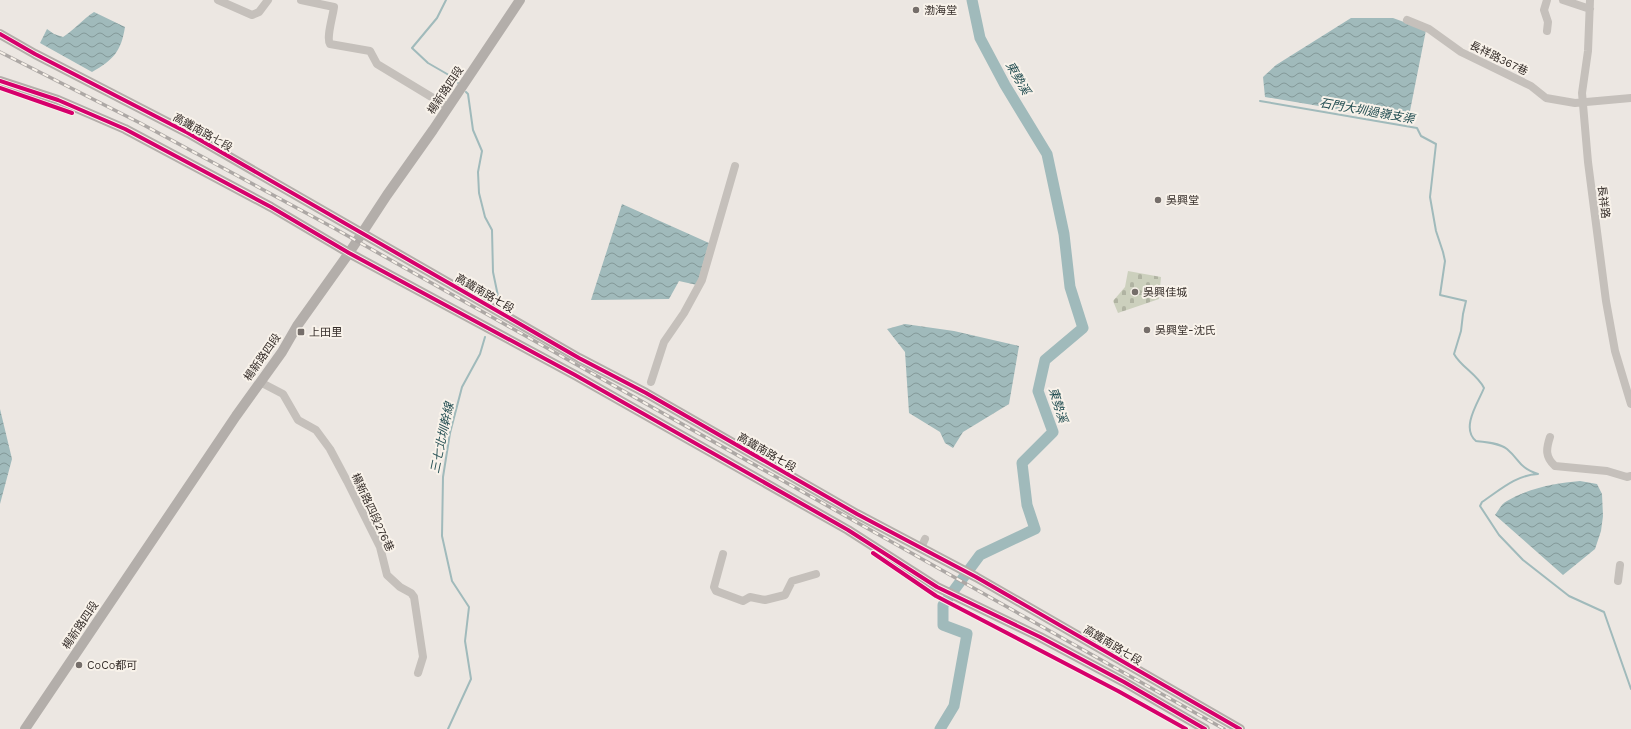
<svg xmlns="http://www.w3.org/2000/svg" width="1631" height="729" font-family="'Work Sans','Noto Sans TC',sans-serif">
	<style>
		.cemetery { fill: url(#cemetery-stones) }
		.water { fill: url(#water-waves) }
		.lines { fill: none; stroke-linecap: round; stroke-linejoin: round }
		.stream { stroke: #a0babb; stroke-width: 2 }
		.river { stroke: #a0babb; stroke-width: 11 }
		.minor { stroke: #c5c0bb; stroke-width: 8 }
		.major { stroke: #b3aeaa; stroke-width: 10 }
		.rail-casing { stroke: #ada8a5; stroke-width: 3.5 }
		.rail { stroke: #f8f2ea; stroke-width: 2; stroke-dasharray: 6; stroke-linecap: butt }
		.cycleway-casing { stroke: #f8f2ea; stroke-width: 6 }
		.cycleway { stroke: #d6006c; stroke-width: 4 }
		.poi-dot { fill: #756e6a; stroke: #f8f2ea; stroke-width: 1.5 }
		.labels { text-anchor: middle; stroke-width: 4; stroke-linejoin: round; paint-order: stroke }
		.poi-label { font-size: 11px; fill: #352d29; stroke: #f8f2ea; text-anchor: start }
		.street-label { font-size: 11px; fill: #352d29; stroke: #f8f2ea }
		.water-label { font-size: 12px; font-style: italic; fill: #234e52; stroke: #f8f2ea }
	</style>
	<defs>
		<pattern id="cemetery-stones" width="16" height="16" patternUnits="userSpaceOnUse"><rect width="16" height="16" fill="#ccd0bd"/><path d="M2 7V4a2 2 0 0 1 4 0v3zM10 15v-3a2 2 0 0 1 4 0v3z" fill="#b0b3a2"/></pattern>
		<pattern id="water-waves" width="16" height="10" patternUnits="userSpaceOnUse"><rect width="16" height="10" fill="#a0babb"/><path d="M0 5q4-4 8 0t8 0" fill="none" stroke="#839898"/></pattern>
	</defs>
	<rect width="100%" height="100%" fill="#ece7e2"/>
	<path class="cemetery" d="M1128,271L1161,277L1159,299L1118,313L1113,301L1125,287Z"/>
	<path class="water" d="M94,12L125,27C121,52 113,60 92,72L40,43L47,29L54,34L63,37C75,29 83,19 94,12Z
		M1351,18H1393L1426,30L1408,121L1265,97L1263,77L1276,65Z
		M622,204L709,243L697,285L679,281L669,299L591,300Z
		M905,324L954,331L1019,346L1009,404L963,432L953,448L945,443L940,432L909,413L905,352L887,329Z
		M0,409L12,459L0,504Z
		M1580,481L1597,484L1602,494L1603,516L1601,531L1595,549L1563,575L1495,515C1498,511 1502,503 1507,501C1529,488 1556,483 1580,481Z"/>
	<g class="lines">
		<path class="stream" d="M446,0L437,18L412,48L428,63L454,78L458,83
			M466,92L468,94L473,130L482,151L478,172L479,193L485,217L492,230L493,272L498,296
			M1260,101L1417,128L1421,136L1436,144L1430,197L1436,231L1443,252L1445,261L1440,295L1466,301L1463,314L1461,331L1454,354C1461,367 1477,374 1484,388C1479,401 1460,428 1476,441C1486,442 1499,443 1507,449C1521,461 1518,467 1538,474C1516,475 1500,490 1482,502L1480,506L1499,535L1523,560L1569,596L1604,612L1631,689
			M448,729L471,679L465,641L469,607L452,581L442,536L443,477L450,433L462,387L480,354L485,337"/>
		<path class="river" d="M940,729L954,706L967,634L943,625V605L980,555L1035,529L1027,505L1022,463L1053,432L1038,391L1045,360L1083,328L1070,287L1064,234L1047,154L1005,85L980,38L972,0"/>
		<path class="minor" d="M218,0L252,15L259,12L268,0
			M301,0L334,7C333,16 326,38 330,44L370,51L377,64L448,107
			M1563,0L1590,9
			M1590,0L1588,51L1582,93L1588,162L1606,301L1615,351L1631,404
			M1407,20L1429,29L1461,52L1531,86L1546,98L1575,103L1631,98
			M1547,31L1548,22L1544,10L1547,0
			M260,382L283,394L298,420L316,430L330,449L347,481L380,547L387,575L400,587L411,593L414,597L423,657L418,673
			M651,382L664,342L684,313L702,280L735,166
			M1550,437C1546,449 1545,457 1555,466L1607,471L1627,477L1631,476
			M921,548L925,539
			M723,554L714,587L716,591L743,601L750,597L765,600L785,595L792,581L816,574
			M1618,581L1620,565"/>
		<path class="major" d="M0,34L35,54L188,133L579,358L646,393L857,514L976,577L1240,729
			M0,81L58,100L125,129L271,207L349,253L575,375L848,530L937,587L1040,637L1124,682L1205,729
			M25,729L236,416L282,352L297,326L349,253L387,195L433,130L520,0"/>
		<defs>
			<path id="rail" d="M0,52L140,123L332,227L1224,729"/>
		</defs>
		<use href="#rail" class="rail-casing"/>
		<use href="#rail" class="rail"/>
		<defs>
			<path id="cycleway" d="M0,34L35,54L188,133L579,358L646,393L857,514L976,577L1240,729
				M0,81L58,100L125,129L271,207L349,253L575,375L848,530L937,587L1040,637L1124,682L1205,729
				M0,88L72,113
				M873,553L936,596L1118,691L1186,729"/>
		</defs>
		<use href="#cycleway" class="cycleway-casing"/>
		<use href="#cycleway" class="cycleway"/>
	</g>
	<g class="poi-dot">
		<circle cx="916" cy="10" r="4"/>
		<circle cx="1158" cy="200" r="4"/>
		<circle cx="1135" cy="292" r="4"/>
		<circle cx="1147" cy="330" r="4"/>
		<rect x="297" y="328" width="8" height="8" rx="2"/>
		<circle cx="79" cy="665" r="4"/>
	</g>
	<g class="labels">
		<g class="poi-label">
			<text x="924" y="14">渤海堂</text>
			<text x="1166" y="204">吳興堂</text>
			<text x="1143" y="296">吳興佳城</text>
			<text x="1155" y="334">吳興堂-沈氏</text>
			<text x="309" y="336">上田里</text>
			<text x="87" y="669">CoCo都可</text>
		</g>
		<g class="street-label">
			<text transform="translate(1499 58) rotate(26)" y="4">長祥路367巷</text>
			<text transform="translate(445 90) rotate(-56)" y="4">楊新路四段</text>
			<text transform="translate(203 132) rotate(29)" y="4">高鐵南路七段</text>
			<text transform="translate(1604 202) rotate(83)" y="4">長祥路</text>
			<text transform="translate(485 293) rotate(30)" y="4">高鐵南路七段</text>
			<text transform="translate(262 357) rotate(-55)" y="4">楊新路四段</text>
			<text transform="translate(767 452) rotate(30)" y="4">高鐵南路七段</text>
			<text transform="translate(373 512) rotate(65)" y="4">楊新路四段276巷</text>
			<text transform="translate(80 625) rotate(-56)" y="4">楊新路四段</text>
			<text transform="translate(1113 645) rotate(31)" y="4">高鐵南路七段</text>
		</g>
		<g class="water-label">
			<text transform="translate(1018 78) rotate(60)" y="4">東勢溪</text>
			<text transform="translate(1367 111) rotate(10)" y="4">石門大圳過嶺支渠</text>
			<text transform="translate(1058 405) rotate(72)" y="4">東勢溪</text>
			<text transform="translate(442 438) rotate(-78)" y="4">三七北圳幹線</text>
		</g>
	</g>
</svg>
